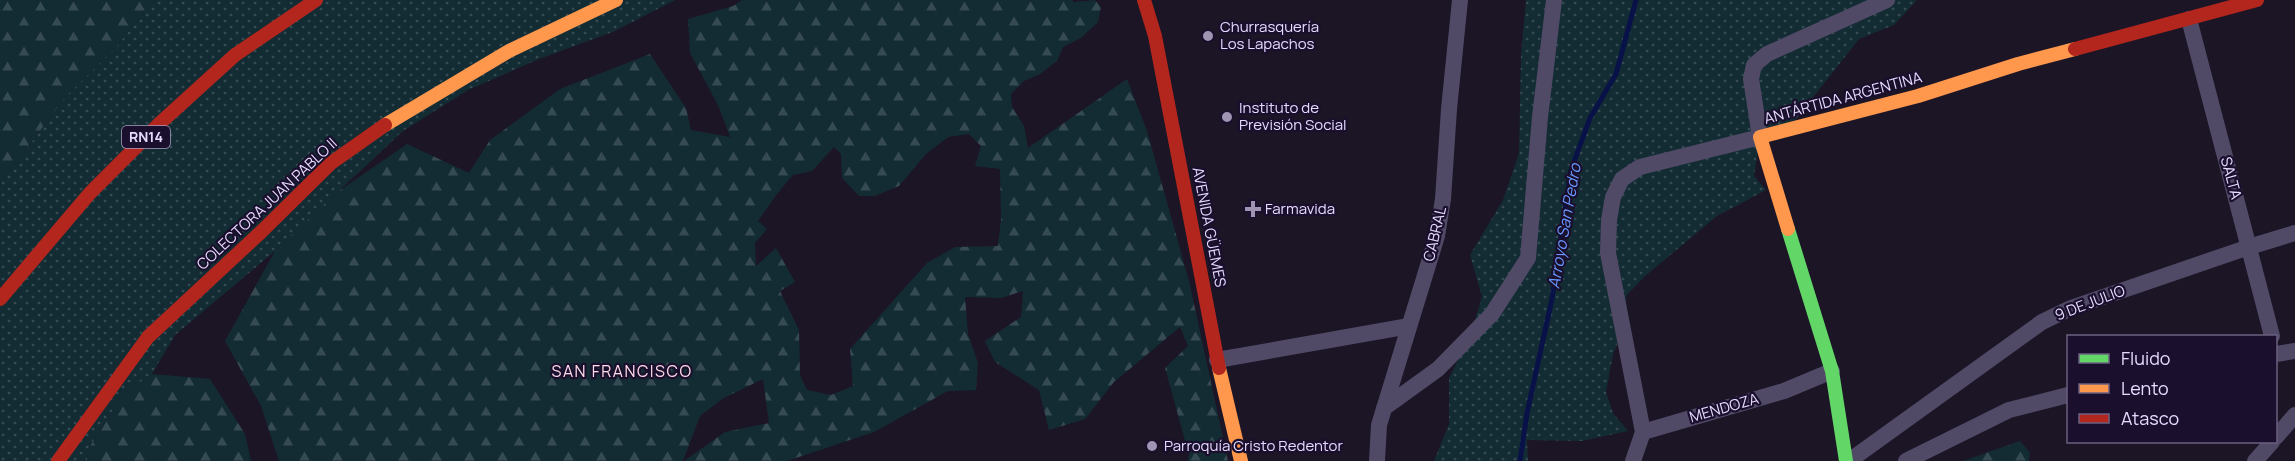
<svg xmlns="http://www.w3.org/2000/svg" width="2295" height="461" font-family="Manrope,sans-serif">
	<style>
		.grass { fill: url(#grass-dots) }
		.forest { fill: url(#forest-firs); fill-rule: evenodd }
		.lines { fill: none; stroke-linecap: round; stroke-linejoin: round }
		.stream { stroke: #091149; stroke-width: 5 }
		.street { stroke: #514a67; stroke-width: 16 }
		.fast { stroke: #63d668; stroke-width: 14 }
		.slow { stroke: #ff974d; stroke-width: 14 }
		.jam { stroke: #b3261e; stroke-width: 14 }
		.poi-dot { fill: #9f95b3; stroke: #1a0f2c; stroke-width: 2 }
		.labels { text-anchor: middle; stroke-width: 4.5; stroke-linejoin: round; paint-order: stroke }
		.shield { fill: #1a0f2c; stroke: #a99dc0; stroke-width: 1.5 }
		.shield-label { font-size: 14px; font-weight: bold; fill: #e6daff }
		.poi-label { font-size: 15px; fill: #e6daff; stroke: #1a0f2c; text-anchor: start }
		.street-label { font-size: 15px; fill: #e6daff; stroke: #1a0f2c }
		.water-label { font-size: 16px; font-style: italic; fill: #6898ff; stroke: #1a0f2c }
		.neighbourhood-label { font-size: 16px; letter-spacing: 1.5px; fill: #ffdceb; stroke: #1a0f2c }
	</style>
	<defs>
		<pattern id="grass-dots" width="8" height="8" patternUnits="userSpaceOnUse" patternTransform="scale(1.5)"><rect width="8" height="8" fill="#132c34"/><path d="M2 2h.1M6 6h.1" fill="none" stroke="#354a52" stroke-width="1.8" stroke-linecap="round"/></pattern>
		<pattern id="forest-firs" width="22" height="20" patternUnits="userSpaceOnUse" patternTransform="scale(1.5)"><rect width="22" height="20" fill="#132c34"/><path d="M5 1l3.5 6h-7zM16 11l3.5 6h-7z" fill="#354a52"/></pattern>
	</defs>
	<rect width="100%" height="100%" fill="#1b1526"/>
	<path class="grass" d="M156,0H675L615,31L539,59L468,90L403,131L275,251L175,335L152,374L123,394L89,448L87,461H0V185L65,97L116,47L151,3Z
		M1526,0H1917L1894,25L1859,39L1792,124L1760,137L1754,176L1766,190L1717,216L1644,277L1626,296L1627,321L1613,354L1606,392L1613,413L1628,431L1582,441L1527,440L1528,461H1434L1449,424V378L1470,336L1482,297L1470,255L1503,200L1519,153L1521,54Z"/>
	<path class="forest" d="M0,0H156L151,3L116,47L65,97L0,185Z
		M742,0H1073V2L1095,0L1101,7L1098,22L1081,38L1063,47L1057,61L1040,74L1024,81L1011,94L1012,107L1024,126L1028,148L1127,79L1147,131L1189,281L1228,461H1188L1189,455L1165,368L1188,346L1180,327L1114,382L1085,419L1049,430L1039,390L995,362L985,341L1021,317L1023,291L1001,298L965,297L968,334L978,363L976,390L948,391L874,432L787,461H684L725,432L769,423L763,379L722,399L700,416L683,461H279L261,406L225,341L275,251L336,193L407,144L469,173L490,140L560,89L650,54L686,108L691,130L730,137L719,107L690,53L688,19L733,6ZM969,134L981,146L975,166L1000,169L1001,219L998,246L955,247L927,263L850,349L853,386L831,395L807,390L800,375L799,330L780,291L795,282L776,248L756,266L755,243L767,229L758,221L777,194L793,175L812,171L834,147L841,154L842,178L859,196H875L899,186L926,154L948,137Z
		M152,374L210,379L245,434L251,461H87L89,448L123,394Z
		M2020,441L2030,453L2029,461H1963Z"/>
	<g class="lines">
		<path class="stream" d="M1520,461L1527,413L1552,299L1571,170L1590,118L1616,74L1636,0"/>
		<path class="street" d="M2189,19L2272,336
			M2276,354L2295,351
			M1217,360L1409,326
			M1384,408L1438,369L1492,314L1528,258L1540,117L1554,0
			M1643,432L1608,253L1609,220L1613,197L1622,179L1640,167L1760,137L1751,79L1754,65L1767,54L1887,0
			M2276,437L2295,415
			M1377,461L1379,425L1437,236L1443,199L1449,109L1460,0
			M1633,461L1643,432L1784,391L1832,371
			M1849,461L2042,322L2071,308L2249,247L2295,233
			M1906,461L2009,410L2068,395
			M2255,461L2272,442"/>
		<path class="fast" d="M1788,229L1832,371L1846,461"/>
		<path class="slow" d="M385,125L509,51L616,0
			M1788,229L1760,137L1918,96L2018,64L2075,49
			M1219,368L1241,461"/>
		<path class="jam" d="M1144,0L1155,36L1219,368
			M2075,49L2257,0
			M0,299L90,193L159,124L235,55L316,0
			M58,461L148,337L261,232L331,163L385,125"/>
	</g>
	<g class="poi-dot">
		<circle cx="1208" cy="36" r="6"/>
		<circle cx="1227" cy="117" r="6"/>
		<path d="M1250 200h6v6h6v6h-6v6h-6v-6h-6v-6h6z"/>
		<circle cx="1152" cy="446" r="6"/>
	</g>
	<g class="labels">
		<rect class="shield" x="122" y="126" width="48" height="22" rx="4.5"/>
		<g class="shield-label">
			<text x="146" y="142">RN14</text>
		</g>
		<g class="poi-label">
			<text x="1220" y="32">Churrasquería<tspan x="1220" dy="17">Los Lapachos</tspan></text>
			<text x="1239" y="113">Instituto de<tspan x="1239" dy="17">Previsión Social</tspan></text>
			<text x="1265" y="214">Farmavida</text>
			<text x="1164" y="451">Parroquía Cristo Redentor</text>
		</g>
		<g class="street-label">
			<text transform="translate(1843 98) rotate(-15)" y="5">ANTÁRTIDA ARGENTINA</text>
			<text transform="translate(2231 178) rotate(75)" y="5">SALTA</text>
			<text transform="translate(267 204) rotate(-43)" y="5">COLECTORA JUAN PABLO II</text>
			<text transform="translate(1209 227) rotate(79)" y="5">AVENIDA GÜEMES</text>
			<text transform="translate(1435 234) rotate(-77)" y="5">CABRAL</text>
			<text transform="translate(2090 303) rotate(-21)" y="5">9 DE JULIO</text>
			<text transform="translate(1724 408) rotate(-16)" y="5">MENDOZA</text>
		</g>
		<g class="water-label">
			<text transform="translate(1564 226) rotate(-80)" y="6">Arroyo San Pedro</text>
		</g>
		<g class="neighbourhood-label">
			<text x="622" y="377">SAN FRANCISCO</text>
		</g>
	</g>
	<rect x="2067" y="335" width="210" height="108" fill="#1a0f2c" stroke="#6c6080" stroke-width="1.5"/>
	<rect x="2079" y="354" width="30" height="9" fill="#63d668" stroke="#6c6080" stroke-width="1.5"/>
	<text x="2121" y="365" font-size="18" fill="#e6daff">Fluido</text>
	<rect x="2079" y="384" width="30" height="9" fill="#ff974d" stroke="#6c6080" stroke-width="1.5"/>
	<text x="2121" y="395" font-size="18" fill="#e6daff">Lento</text>
	<rect x="2079" y="414" width="30" height="9" fill="#b3261e" stroke="#6c6080" stroke-width="1.5"/>
	<text x="2121" y="425" font-size="18" fill="#e6daff">Atasco</text>
</svg>
